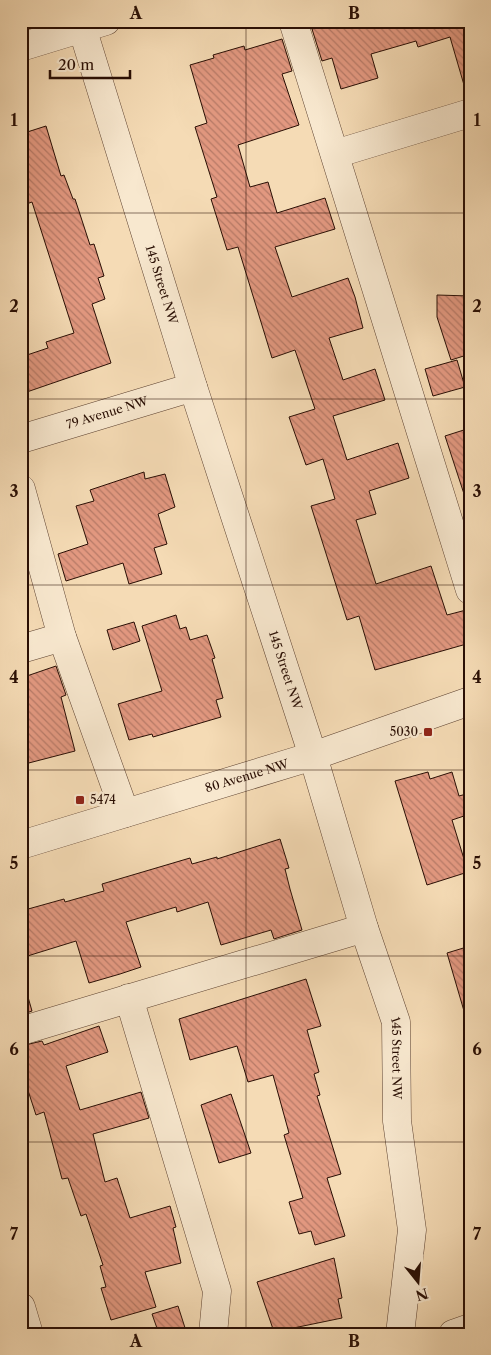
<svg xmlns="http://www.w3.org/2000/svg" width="491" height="1355" font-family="'Libre Caslon Text',serif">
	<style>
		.building { fill: url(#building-back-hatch); stroke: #290e04 }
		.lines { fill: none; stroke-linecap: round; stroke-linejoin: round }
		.minor-casing { stroke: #5c4130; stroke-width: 29 }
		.minor { stroke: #f8e8cf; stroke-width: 28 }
		.grid { fill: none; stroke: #290e04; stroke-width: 1; stroke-opacity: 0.55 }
		.poi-dot { fill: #8f2418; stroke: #f8e8cf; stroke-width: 2 }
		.labels { text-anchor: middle; stroke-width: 4.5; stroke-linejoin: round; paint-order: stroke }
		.street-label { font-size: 12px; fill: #290e04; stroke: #f8e8cf }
		.poi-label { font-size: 12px; fill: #290e04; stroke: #f8e8cf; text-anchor: end }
		.neatline { fill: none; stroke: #290e04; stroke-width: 2 }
		.grid-label { font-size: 16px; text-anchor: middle; font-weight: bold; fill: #290e04 }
	</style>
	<defs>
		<pattern id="building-back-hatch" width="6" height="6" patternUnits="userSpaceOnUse" patternTransform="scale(1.25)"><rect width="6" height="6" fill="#e29880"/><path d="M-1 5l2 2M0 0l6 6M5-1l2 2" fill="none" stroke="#b77a67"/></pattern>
	</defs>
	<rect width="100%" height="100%" fill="#f5dbb5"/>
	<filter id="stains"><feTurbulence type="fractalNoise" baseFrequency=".004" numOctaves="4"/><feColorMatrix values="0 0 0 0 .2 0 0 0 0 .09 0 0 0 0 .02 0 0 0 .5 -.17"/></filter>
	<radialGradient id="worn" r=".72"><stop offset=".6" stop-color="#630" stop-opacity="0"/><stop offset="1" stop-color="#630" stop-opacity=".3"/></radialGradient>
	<path class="building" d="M321,21H470V84L464,85L450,37L418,47L416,41L371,54L378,78L341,89L332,58L322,61L312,29L323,26Z
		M282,39L292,71L282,74L299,125L238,145L250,187L268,182L277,213L325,198L335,229L275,247L292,297L348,278L355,297L363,328L329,338L343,380L375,369L385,400L333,416L347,460L398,443L409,478L369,491L376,514L356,520L376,584L431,566L447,615L470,609V643L375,670L359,616L347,620L311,506L335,499L323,459L306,465L289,417L315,409L295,350L272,358L238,247L227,250L211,199L217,197L195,127L207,123L190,65L214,58L213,55L244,46L245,50Z
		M46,126L61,176L64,175L73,199H75L90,245L94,244L104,276L98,278L105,299L92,304L111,363L21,394V357L48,348L46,342L74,333L32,202L21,206V134Z
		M437,295L470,296V354L451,360L437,317Z
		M457,360L465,387L433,396L425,369Z
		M470,428V499L466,500L445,436Z
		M144,472L145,479L165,474L175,507L158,514L167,544L154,548L162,574L129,584L123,563L66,581L58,554L88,544L76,506L94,501L90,490Z
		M176,615L180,629L186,627L190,640L207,635L215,658L212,659L223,698L216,700L221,717L153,737L152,734L129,740L118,704L162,691L142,626Z
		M134,622L140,641L113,650L107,630Z
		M56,666L66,695L61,697L75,751L21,765V678Z
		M428,772L430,779L452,772L459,796L470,793V814L452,820L468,872L427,885L395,781Z
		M280,839L289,868L285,869L290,889L302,930L274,939L271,930L221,945L208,902L177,912L176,907L126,922L141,967L120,974L89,983L76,941L21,958V911L64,899L65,902L104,891L102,884L190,858L192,864L217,857V859Z
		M470,946V1010L464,1011L447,953Z
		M306,979L321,1026L307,1030L319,1072L314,1074L320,1095L317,1096L341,1174L327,1178L345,1236L315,1245L311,1231L299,1234L289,1202L303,1198L284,1135L289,1133L273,1075L248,1082L237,1046L190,1060L179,1019Z
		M26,990L32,1011L21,1015V991Z
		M99,1026L108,1052L66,1066L80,1110L141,1092L149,1118L93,1134L105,1182L117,1178L130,1218L170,1206L176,1227L173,1228L181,1263L145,1272L156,1307L111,1320L101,1288L106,1287L100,1266L103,1265L86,1214L81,1216L68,1178L62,1179L44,1112L36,1115L21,1069V1046L42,1041L44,1045Z
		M231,1094L251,1153L219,1163L201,1105Z
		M334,1258L342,1298L338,1299L342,1318L274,1332L257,1282Z
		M178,1306L187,1334H159L152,1314Z"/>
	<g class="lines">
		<defs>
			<g id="minor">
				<path id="s1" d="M80,21L193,387L313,756L364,928L396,1022L397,1121L412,1230L400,1334"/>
				<path d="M293,21L470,590"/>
				<path d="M21,47L106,21"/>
				<path d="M335,154L470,113"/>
				<path id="s2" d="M21,439L193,387"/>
				<path d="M21,489L62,637L125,813"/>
				<path d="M21,649L62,637"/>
				<path id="s3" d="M21,845L313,756L470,701"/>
				<path d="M129,998L217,1291L213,1334"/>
				<path d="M21,1031L364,928"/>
				<path d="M21,1307L29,1334"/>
				<path d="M453,1334L470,1328"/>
			</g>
		</defs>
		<use href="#minor" class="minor-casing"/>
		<use href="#minor" class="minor"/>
	</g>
	<path class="grid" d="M246,21V1334M21,213H470M21,399H470M21,585H470M21,770H470M21,956H470M21,1142H470"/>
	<g class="poi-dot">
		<rect x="423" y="727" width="10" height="10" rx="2.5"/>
		<rect x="75" y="795" width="10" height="10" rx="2.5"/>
	</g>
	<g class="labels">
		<g class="street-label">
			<text dy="4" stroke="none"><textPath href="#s1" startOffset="276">145 Street NW</textPath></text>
			<text dy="4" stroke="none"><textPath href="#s2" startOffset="90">79 Avenue NW</textPath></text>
			<text dy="4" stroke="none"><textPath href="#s1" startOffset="681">145 Street NW</textPath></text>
			<text dy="4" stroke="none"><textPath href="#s3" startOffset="236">80 Avenue NW</textPath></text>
			<text dy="4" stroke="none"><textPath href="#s1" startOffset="1086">145 Street NW</textPath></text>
		</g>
		<g class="poi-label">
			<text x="418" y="736">5030</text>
			<text x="90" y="804" text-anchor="start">5474</text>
		</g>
	</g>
	<rect width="491" height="1355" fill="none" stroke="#f5dbb5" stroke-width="55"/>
	<g transform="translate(418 1282) rotate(163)" stroke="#f8e8cf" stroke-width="4" paint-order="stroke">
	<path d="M0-4L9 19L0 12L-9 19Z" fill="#290e04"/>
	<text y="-8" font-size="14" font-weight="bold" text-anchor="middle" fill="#290e04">N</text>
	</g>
	<path d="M50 70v8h80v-8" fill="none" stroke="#290e04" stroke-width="2.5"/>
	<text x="58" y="70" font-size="15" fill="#290e04" stroke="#f8e8cf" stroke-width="4" paint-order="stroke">20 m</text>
	<rect x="28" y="28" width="436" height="1300" class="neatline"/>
	<g class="grid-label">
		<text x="136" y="19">A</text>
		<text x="354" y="19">B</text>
		<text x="14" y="126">1</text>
		<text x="477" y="126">1</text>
		<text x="14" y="312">2</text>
		<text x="477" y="312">2</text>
		<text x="14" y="497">3</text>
		<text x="477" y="497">3</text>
		<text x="14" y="683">4</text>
		<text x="477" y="683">4</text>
		<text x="14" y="869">5</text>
		<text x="477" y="869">5</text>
		<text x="14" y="1055">6</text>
		<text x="477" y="1055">6</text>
		<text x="14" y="1240">7</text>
		<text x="477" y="1240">7</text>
		<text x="136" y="1347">A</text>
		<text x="354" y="1347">B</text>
	</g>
	<rect width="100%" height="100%" filter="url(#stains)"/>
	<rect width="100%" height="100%" fill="url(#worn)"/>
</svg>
